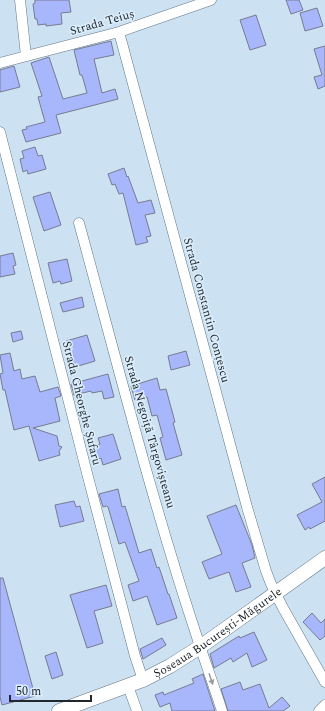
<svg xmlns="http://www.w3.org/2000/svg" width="325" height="711" font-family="Spectral,serif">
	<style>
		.building { fill: #a8b7fc; stroke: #767b90 }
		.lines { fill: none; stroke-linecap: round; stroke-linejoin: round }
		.minor-casing { stroke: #637786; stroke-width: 11 }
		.secondary-casing { stroke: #637786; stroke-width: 15 }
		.minor { stroke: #fff; stroke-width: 10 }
		.secondary { stroke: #fff; stroke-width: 14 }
		.oneway { fill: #9b9ea1 }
		.labels { text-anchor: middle; stroke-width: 3; stroke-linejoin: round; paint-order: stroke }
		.street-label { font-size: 12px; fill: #20282e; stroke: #dceefc }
	</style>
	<rect width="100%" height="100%" fill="#cce1f2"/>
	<path class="building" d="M35,0H69L71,12L61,13L62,24L46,26V24L38,25L37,19H35L33,4L35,3Z
		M286,0H299L303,10L291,14Z
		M317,8L323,26L305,31L300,13Z
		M256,15L266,45L250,50L240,20Z
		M111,41L114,55L94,59L102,93L115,89L118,99L56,115L61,133L26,142L22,130L27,129L26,127L45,122L38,97L42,96L31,63L49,57L63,99L87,93L82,75H80L74,50Z
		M325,46V86L318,89L314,77L322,75L314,49Z
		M14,66L20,87L0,92V70Z
		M35,147L38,156L42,155L46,169L28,174L27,170L23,172L20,159L24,158L22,151Z
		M124,168L127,177L128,176L138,203L151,200L155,213L145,215L151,236L146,237L148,242L136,245L123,193L119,194L115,184L112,185L108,174Z
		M50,192L61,225L44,231L33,197Z
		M13,253L16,265L13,266L15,274L0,277V256Z
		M67,259L72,281L61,284L60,281L53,283L48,263Z
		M82,297L84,307L63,312L60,303Z
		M21,331L23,339L13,342L11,333Z
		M87,335L95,361L75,367L71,355L70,356L66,341Z
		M186,351L190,365L171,370L168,356Z
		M10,353L14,371L20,369L22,379L35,376L40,392L58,387L61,396L55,398L60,421L33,428L57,436L59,446L62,447L59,451L60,455L39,461L29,426L14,430L5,390H3L0,374L3,373L0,355Z
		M108,374L114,397L104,399L102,391L92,393L91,391L74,395L71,384Z
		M157,378L160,390L166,389L175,422L173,423L182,455L166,460L160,438L163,437L157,415L152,416L147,397L135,400L131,386Z
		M113,434L121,459L103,465L101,458L96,460L93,446L100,444L98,438Z
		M325,477V521L310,529L309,527L305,530L297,515L322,502L312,484Z
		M118,489L122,507L125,506L139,553L151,549L157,568L159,567L168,594H169L177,618L157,625L147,596L133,601L128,585L139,581L125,542L119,544L108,507L107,506L103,507L99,494Z
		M74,501L76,507L80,506L84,521L60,527L55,505Z
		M236,505L252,545L255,558L242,563L251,587L236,592L229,572L209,579L202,562L222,554L207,516Z
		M0,578H3L35,696L2,705L0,697Z
		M106,585L112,606L94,611L103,643L87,648L70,595Z
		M312,613L321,623L325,619V636L320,640L303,622Z
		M254,632L267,660L252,667L247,653L233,662L231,658L214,668L210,654L239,636L240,638Z
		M162,638L166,645L143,659L140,649Z
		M56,652L63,675L52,679L45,656Z
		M203,674L215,711H172L170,703L160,707L155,695L163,692L164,695L194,683L192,679Z
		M240,682L243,690L260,684L269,708L282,697L290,706L283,711H228L221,689Z"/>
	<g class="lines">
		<defs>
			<path id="minor" d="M20,0L26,56
				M119,32L247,507L266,571L271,584L283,608L325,682
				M0,63L119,32L211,0
				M0,132L88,477L135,656L143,680
				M79,223C116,358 150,494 194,628C203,656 213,683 222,711
				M128,686L137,711
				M319,711L325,705"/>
			<g id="secondary">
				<path id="s1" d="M59,711L143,680L170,666L200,647L325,558"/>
			</g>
		</defs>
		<use href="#minor" class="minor-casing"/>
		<use href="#secondary" class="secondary-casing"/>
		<use href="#minor" class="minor"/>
		<use href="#secondary" class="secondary"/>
	</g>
	<defs><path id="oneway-solid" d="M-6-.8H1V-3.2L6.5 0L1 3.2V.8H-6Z"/></defs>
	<use class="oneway" href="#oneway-solid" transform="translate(211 679) rotate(71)"/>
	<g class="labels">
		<g class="street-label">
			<text transform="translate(102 22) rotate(-16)" y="4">Strada Teiuș</text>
			<text transform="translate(207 310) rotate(75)" y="4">Strada Constantin Conțescu</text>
			<text transform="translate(82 403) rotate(76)" y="4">Strada Gheorghe Șufaru</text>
			<text transform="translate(150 432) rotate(74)" y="4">Strada Negoiță Târgovișteanu</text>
			<text dy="4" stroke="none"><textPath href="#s1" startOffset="178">Șoseaua București-Măgurele</textPath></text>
		</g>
	</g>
	<path d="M10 695v6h81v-6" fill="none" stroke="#20282e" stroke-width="2"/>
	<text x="16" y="695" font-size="12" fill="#20282e" stroke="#dceefc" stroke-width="3" paint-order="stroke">50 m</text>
</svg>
